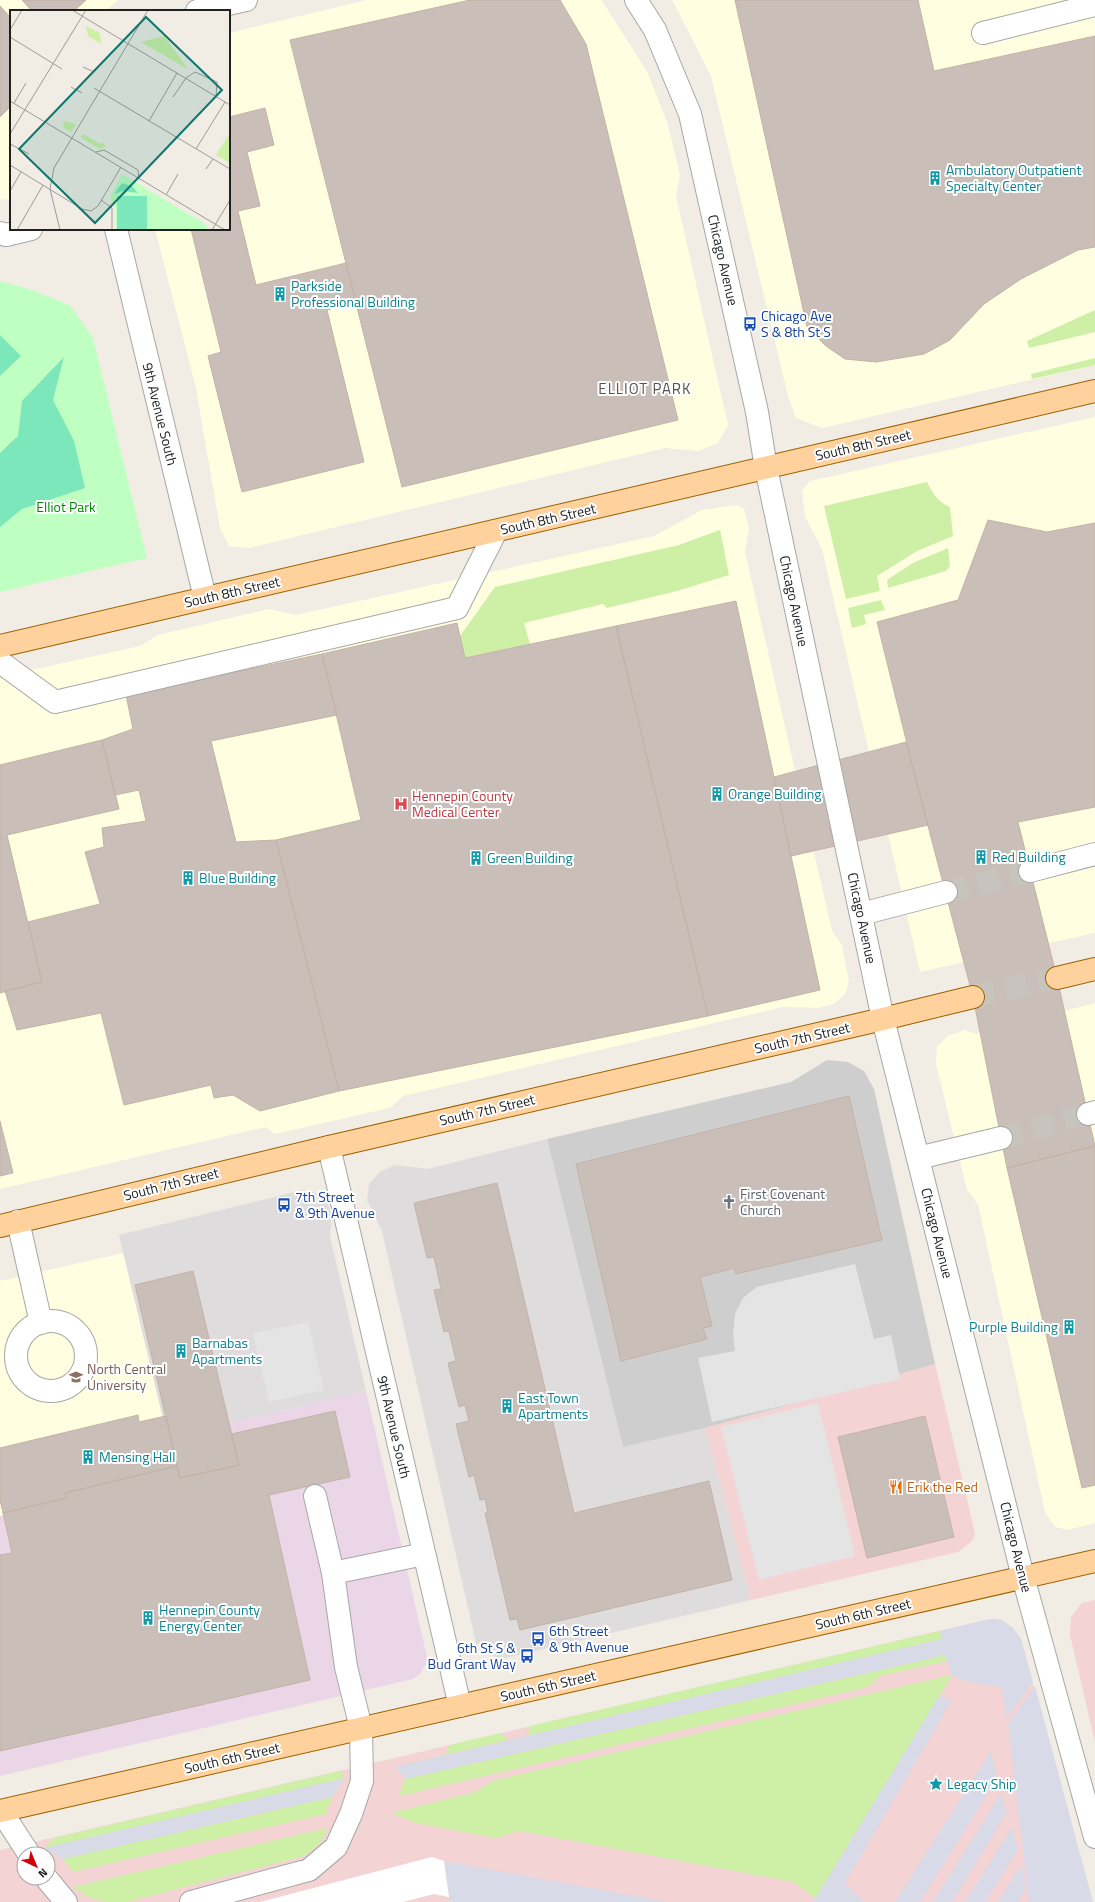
<svg xmlns="http://www.w3.org/2000/svg" width="1095" height="1902" font-family="'Titillium Web',sans-serif">
	<style>
		.residential { fill: #dedcdd }
		.commercial { fill: #f3d3d3; fill-rule: evenodd }
		.industrial { fill: #ebd6e8 }
		.education { fill: #fffee0 }
		.religious { fill: #cecece }
		.grass { fill: #cdf0a6 }
		.park { fill: #bfffc1 }
		.pitch { fill: #7ce7ba }
		.parking { fill: #e4e4e4 }
		.plaza { fill: #d9dae7 }
		.pier { fill: #fff }
		.building { fill: #cabfb8; stroke: #c4b2a6 }
		.lines { fill: none; stroke-linecap: round; stroke-linejoin: round }
		.minor-tunnel { stroke: #c7c4be; stroke-width: 22; stroke-dasharray: 22 11; stroke-linecap: butt }
		.major-tunnel { stroke: #c7c4be; stroke-width: 22; stroke-dasharray: 22 11; stroke-linecap: butt }
		.minor-casing { stroke: #a7a7a7; stroke-width: 24 }
		.major-casing { stroke: #9b6200; stroke-width: 24 }
		.minor { stroke: #fff; stroke-width: 22 }
		.major { stroke: #ffd19c; stroke-width: 22 }
		.labels { text-anchor: middle; stroke-width: 4; stroke-linejoin: round; paint-order: stroke }
		.culture-label { font-size: 14px; fill: #0d838f; stroke: #fff; text-anchor: start }
		.street-label { font-size: 14px; fill: #202020; stroke: #fff }
		.transit-label { font-size: 14px; fill: #164399; stroke: #fff; text-anchor: start }
		.park-label { font-size: 14px; fill: #018a07; stroke: #fff }
		.health-label { font-size: 14px; fill: #be3a42; stroke: #fff; text-anchor: start }
		.worship-label { font-size: 14px; fill: #5b616d; stroke: #fff; text-anchor: start }
		.education-label { font-size: 14px; fill: #785e54; stroke: #fff; text-anchor: start }
		.food-label { font-size: 14px; fill: #c56008; stroke: #fff; text-anchor: start }
		.neighbourhood-label { font-size: 15px; letter-spacing: 1px; fill: #535353; stroke: #fff }
		.inset-road { fill: none; stroke: #9d9b96; stroke-width: 1 }
		.view { fill: #0f766e; fill-opacity: 0.15; stroke: #0f766e; stroke-width: 2 }
		.inset-edge { fill: none; stroke: #202020; stroke-width: 2 }
	</style>
	<rect width="100%" height="100%" fill="#f1ede5"/>
	<path class="residential" d="M547,1139L623,1447L705,1428L751,1600L501,1659L486,1653L476,1643L382,1231L367,1200L369,1184L380,1172L395,1165L428,1169Z
		M303,1190L316,1193L327,1202L332,1217L330,1236L366,1391L222,1425L229,1460L176,1473L119,1235Z"/>
	<path class="commercial" d="M935,1364L975,1533L972,1541L958,1552L751,1600L705,1428Z
		M1095,1600V1742L1070,1635L1071,1617L1082,1603Z
		M990,1619L1002,1620L1013,1628L1021,1639L1091,1902H0V1850ZM24,1854H48V1878H24Z"/>
	<path class="industrial" d="M366,1391L428,1661L420,1674L413,1679L0,1776V1516L229,1460L222,1425Z"/>
	<path class="education" d="M0,0H118L106,11H11V199L4,200L0,199Z
		M367,0H601L604,4L648,73L668,125L680,175L676,196L728,425L718,443L698,451L665,448L249,548L229,546L220,528L196,388L155,229H229V33Z
		M672,0H1095V365L822,428L796,418L788,396L711,76Z
		M1095,417V933L920,972L822,549L805,517L802,491L810,481Z
		M737,505L744,509L749,529L745,552L832,931L842,945L849,981L845,994L834,1004L817,1008L783,1007L403,1096L390,1108L275,1134L266,1127L0,1189V677L140,646L158,635L269,609L296,615L654,536L702,510Z
		M1095,1003V1523L1068,1530L1055,1527L1045,1512L978,1204L967,1190L936,1064L937,1046L948,1036L965,1030L976,1034Z
		M123,1253L176,1473L0,1516V1281Z"/>
	<path class="religious" d="M827,1060L848,1062L864,1071L874,1089L935,1364L705,1428L623,1447L547,1139L791,1082Z"/>
	<path class="grass" d="M1095,310V332L1029,348L1027,341Z
		M1095,358V365L1032,379L1031,374Z
		M927,482C933,494 937,501 950,507L953,536L917,551L877,576L880,591L846,599L824,506Z
		M720,530L729,575L677,591L607,608L603,604L524,623L530,644L465,658L460,636L495,587L679,545Z
		M948,548L950,566L946,571L888,588L887,580L913,563Z
		M881,600L885,610L864,615L866,624L852,628L848,608Z
		M940,1631L942,1639L528,1736L530,1726Z
		M946,1655L947,1661L880,1676L868,1687L399,1796L405,1779Z
		M952,1675L816,1899L794,1882L520,1831L496,1838L416,1823L393,1814L395,1812L476,1792L492,1781Z
		M501,1733L508,1740L445,1755L450,1745Z
		M340,1771L345,1778L45,1848L54,1838Z
		M332,1797L326,1814L73,1872L63,1859Z
		M328,1828L320,1843L305,1856L126,1902C98,1902 96,1902 73,1887Z"/>
	<path class="park" d="M0,281L32,290L71,306L93,338L147,558L0,592Z"/>
	<path class="pitch" d="M0,335L21,356L0,376Z
		M64,357L53,400L74,441L85,488L22,509L0,527V453L18,436L22,401Z"/>
	<path class="parking" d="M855,1264L874,1339L891,1335L900,1379L712,1422L698,1358L735,1351L733,1335L735,1314L743,1298L757,1287Z
		M308,1322L324,1390L269,1402L253,1333Z
		M818,1403L855,1556L759,1580L721,1427Z"/>
	<path class="plaza" d="M990,1619L1002,1620L1013,1628L1021,1639L1033,1682L1007,1718L1001,1687L964,1681L952,1675L945,1655L405,1779L394,1767L942,1639L940,1631Z
		M1035,1686L1093,1902H1029L1008,1724Z
		M939,1696L952,1700L845,1883L864,1902H813Z
		M991,1751L997,1778L920,1902H895Z
		M345,1778L332,1797L63,1859L45,1848Z
		M1001,1793L1007,1812L952,1902H933Z
		M1012,1828L1018,1849L985,1902H965Z
		M444,1861L668,1902H450Z
		M1021,1865L1026,1889L1018,1902H998Z"/>
	<path class="pier" d="M432,1857L444,1861L449,1897L434,1894L403,1902H260Z"/>
	<path class="building" d="M22,0H86L74,11H32Z
		M470,0H560L586,44L678,420L402,487L290,40Z
		M735,0H918L934,71L1095,36V247L1078,250L1021,279L984,304L950,340L924,354L876,362L845,359L826,346L807,327Z
		M0,6L11,18V106L0,117Z
		M265,108L274,145L247,152L260,206L238,211L256,285L346,263L356,302L327,310L364,462L242,492L208,356L221,352L191,229H229V117Z
		M988,520L1047,532L1095,523V807L1018,822L1057,978L1095,1146L1007,1168L973,997L918,788L877,622L958,600Z
		M736,601L820,990L708,1016L616,626Z
		M457,623L465,658L616,626L708,1016L339,1091L276,840L361,820L322,654Z
		M322,654L337,715L211,741L236,842L276,840L339,1091L260,1111L233,1095L214,1098L211,1085L124,1105L101,1013L17,1030L5,991L42,982L28,922L100,904L85,852L104,847L102,828L146,821L139,790L115,795L102,740L133,729L126,695Z
		M102,740L119,809L7,835L42,982L0,993V765Z
		M906,742L928,825L791,856L774,777Z
		M849,1096L882,1240L736,1274L734,1268L700,1277L712,1326L703,1328L707,1339L621,1361L576,1164Z
		M0,1121L13,1173L0,1176Z
		M1095,1146V1485L1082,1488L1007,1168Z
		M497,1183L574,1513L709,1481L732,1580L520,1630L517,1619L510,1620L485,1513H488L485,1499L480,1500L474,1475L469,1477L456,1424L469,1421L465,1405L459,1407L448,1363L456,1361L449,1331L444,1332L434,1290L441,1289L434,1257L427,1258L414,1203Z
		M193,1271L239,1465L180,1478L135,1285Z
		M335,1411L350,1477L269,1495L310,1680L0,1751V1555L12,1553L3,1513L66,1498L65,1493L177,1466L180,1478L239,1465L231,1434Z
		M138,1415L139,1422L166,1416L177,1466L65,1493L66,1498L3,1513L0,1500V1448Z
		M925,1416L954,1537L867,1558L838,1437Z"/>
	<g class="lines">
		<path class="minor-tunnel" d="M946,892L1030,871
			M1001,1138L1088,1114"/>
		<path class="major-tunnel" d="M973,997L1057,978"/>
		<defs>
			<path id="minor" d="M636,0L655,30L690,114L757,412L766,468L883,1019L1023,1577L1095,1837
				M197,11L246,0
				M983,33L1095,5
				M116,229L205,598
				M0,233L6,235L31,229
				M0,662L55,702L457,608L496,531
				M1030,871L1095,854
				M861,914L946,892
				M1088,1114L1095,1112
				M329,1147L460,1706
				M918,1158L1001,1138
				M18,1221L41,1323
				M16 1356a35 35 0 1 1 70 0a35 35 0 1 1-70 0Z
				M333,1573L424,1554
				M1,1811L29,1854
				M46,1878L66,1902
				M191,1902L309,1870L336,1847L351,1814L362,1781L361,1728L346,1667L333,1573L315,1496"/>
			<path id="major" d="M0,646L1095,391
				M1057,978L1095,969
				M0,1226L329,1147L883,1019L973,997
				M0,1811L1095,1561"/>
		</defs>
		<use href="#minor" class="minor-casing"/>
		<use href="#major" class="major-casing"/>
		<use href="#minor" class="minor"/>
		<use href="#major" class="major"/>
	</g>
	<defs>
		<symbol id="building-bare" viewBox="-9 -9 18 18"><path d="M-4-6H4V6H1V3H-1V6H-4ZM-2.5-4.3h1.7v1.8h-1.7ZM.8-4.3h1.7v1.8H.8ZM-2.5-1h1.7V.8h-1.7ZM.8-1h1.7V.8H.8Z" fill="#0f9aa8" stroke="#fff" stroke-width="2.5" paint-order="stroke"/></symbol>
		<symbol id="bus-bare" viewBox="-9 -9 18 18"><path d="M-5-6H5V4H4V6H2V4H-2V6H-4V4H-5ZM-3.5-4V0h7V-4ZM-3.5 1.2v1.5H-2V1.2ZM2 1.2v1.5H3.5V1.2Z" fill="#1a4fb4" stroke="#fff" stroke-width="2.5" paint-order="stroke"/></symbol>
		<symbol id="hospital-bare" viewBox="-9 -9 18 18"><path d="M-5-5h3v3.5h4V-5h3V5h-3V1.5h-4V5h-3Z" fill="#e0444e" stroke="#fff" stroke-width="2.5" paint-order="stroke"/></symbol>
		<symbol id="church-bare" viewBox="-9 -9 18 18"><path d="M-1.2-6h2.4v3.5h3.3v2.4h-3.3V6h-2.4V-.1h-3.3v-2.4h3.3Z" fill="#6b7280" stroke="#fff" stroke-width="2.5" paint-order="stroke"/></symbol>
		<symbol id="university-bare" viewBox="-9 -9 18 18"><path d="M0-5L7-2L0 1L-7-2ZM-4 1L0 2.5L4 1V4Q0 6-4 4Z" fill="#8d6e63" stroke="#fff" stroke-width="2.5" paint-order="stroke"/></symbol>
		<symbol id="restaurant-bare" viewBox="-9 -9 18 18"><path d="M-5-6h1v4h1v-4h1v4h1v-4h1v5L-1.5 .5V6h-2V.5L-5-1ZM5-6V6H3V1.5H1.5Q1.5-4 5-6Z" fill="#e8710a" stroke="#fff" stroke-width="2.5" paint-order="stroke"/></symbol>
		<symbol id="sight-bare" viewBox="-9 -9 18 18"><path d="M0-6L1.8-2.2L6-1.7L2.9 1.2L3.7 5.4L0 3.3L-3.7 5.4L-2.9 1.2L-6-1.7L-1.8-2.2Z" fill="#0f9aa8" stroke="#fff" stroke-width="2.5" paint-order="stroke"/></symbol>
	</defs>
	<g fill-rule="evenodd">
		<use href="#building-bare" x="925" y="168" width="20" height="20"/>
		<use href="#building-bare" x="270" y="284" width="20" height="20"/>
		<use href="#bus-bare" x="740" y="314" width="20" height="20"/>
		<use href="#building-bare" x="707" y="784" width="20" height="20"/>
		<use href="#hospital-bare" x="391" y="794" width="20" height="20"/>
		<use href="#building-bare" x="971" y="847" width="20" height="20"/>
		<use href="#building-bare" x="466" y="848" width="20" height="20"/>
		<use href="#building-bare" x="178" y="868" width="20" height="20"/>
		<use href="#church-bare" x="719" y="1192" width="20" height="20"/>
		<use href="#bus-bare" x="274" y="1195" width="20" height="20"/>
		<use href="#building-bare" x="1059" y="1317" width="20" height="20"/>
		<use href="#building-bare" x="171" y="1341" width="20" height="20"/>
		<use href="#university-bare" x="66" y="1367" width="20" height="20"/>
		<use href="#building-bare" x="497" y="1396" width="20" height="20"/>
		<use href="#building-bare" x="78" y="1447" width="20" height="20"/>
		<use href="#restaurant-bare" x="886" y="1477" width="20" height="20"/>
		<use href="#building-bare" x="138" y="1608" width="20" height="20"/>
		<use href="#bus-bare" x="528" y="1629" width="20" height="20"/>
		<use href="#bus-bare" x="517" y="1646" width="20" height="20"/>
		<use href="#sight-bare" x="926" y="1774" width="20" height="20"/>
	</g>
	<g class="labels">
		<g class="culture-label">
			<text x="946" y="175">Ambulatory Outpatient<tspan x="946" dy="16">Specialty Center</tspan></text>
			<text x="291" y="291">Parkside<tspan x="291" dy="16">Professional Building</tspan></text>
			<text x="728" y="799">Orange Building</text>
			<text x="992" y="862">Red Building</text>
			<text x="487" y="863">Green Building</text>
			<text x="199" y="883">Blue Building</text>
			<text x="1058" y="1332" text-anchor="end">Purple Building</text>
			<text x="192" y="1348">Barnabas<tspan x="192" dy="16">Apartments</tspan></text>
			<text x="518" y="1403">East Town<tspan x="518" dy="16">Apartments</tspan></text>
			<text x="99" y="1462">Mensing Hall</text>
			<text x="159" y="1615">Hennepin County<tspan x="159" dy="16">Energy Center</tspan></text>
			<text x="947" y="1789">Legacy Ship</text>
		</g>
		<g class="street-label">
			<text transform="translate(723 260) rotate(77)" y="5">Chicago Avenue</text>
			<text transform="translate(160 414) rotate(76)" y="5">9th Avenue South</text>
			<text transform="translate(863 445) rotate(-13)" y="5">South 8th Street</text>
			<text transform="translate(548 519) rotate(-13)" y="5">South 8th Street</text>
			<text transform="translate(232 592) rotate(-13)" y="5">South 8th Street</text>
			<text transform="translate(794 601) rotate(78)" y="5">Chicago Avenue</text>
			<text transform="translate(862 918) rotate(78)" y="5">Chicago Avenue</text>
			<text transform="translate(802 1038) rotate(-13)" y="5">South 7th Street</text>
			<text transform="translate(487 1110) rotate(-13)" y="5">South 7th Street</text>
			<text transform="translate(171 1184) rotate(-14)" y="5">South 7th Street</text>
			<text transform="translate(937 1233) rotate(76)" y="5">Chicago Avenue</text>
			<text transform="translate(394 1427) rotate(77)" y="5">9th Avenue South</text>
			<text transform="translate(1016 1547) rotate(76)" y="5">Chicago Avenue</text>
			<text transform="translate(863 1614) rotate(-13)" y="5">South 6th Street</text>
			<text transform="translate(548 1686) rotate(-13)" y="5">South 6th Street</text>
			<text transform="translate(232 1758) rotate(-13)" y="5">South 6th Street</text>
		</g>
		<g class="transit-label">
			<text x="761" y="321">Chicago Ave<tspan x="761" dy="16">S &amp; 8th St S</tspan></text>
			<text x="295" y="1202">7th Street<tspan x="295" dy="16">&amp; 9th Avenue</tspan></text>
			<text x="549" y="1636">6th Street<tspan x="549" dy="16">&amp; 9th Avenue</tspan></text>
			<text x="516" y="1653" text-anchor="end">6th St S &amp;<tspan x="516" dy="16">Bud Grant Way</tspan></text>
		</g>
		<g class="park-label">
			<text x="66" y="512">Elliot Park</text>
		</g>
		<g class="health-label">
			<text x="412" y="801">Hennepin County<tspan x="412" dy="16">Medical Center</tspan></text>
		</g>
		<g class="worship-label">
			<text x="740" y="1199">First Covenant<tspan x="740" dy="16">Church</tspan></text>
		</g>
		<g class="education-label">
			<text x="87" y="1374">North Central<tspan x="87" dy="16">University</tspan></text>
		</g>
		<g class="food-label">
			<text x="907" y="1492">Erik the Red</text>
		</g>
		<g class="neighbourhood-label">
			<text x="645" y="394">ELLIOT PARK</text>
		</g>
	</g>
	<g transform="translate(10 10)">
		<rect width="220" height="220" fill="#f1ede5"/>
		<path d="M76,16L90,23L91,34L78,26ZM155,26L156,29L179,60L131,32ZM54,111L66,114L61,122L53,117ZM73,124L90,134L91,132L96,136L90,139L70,127ZM218,126L220,127V153L206,145Z" fill="#cdf0a6"/>
		<path d="M112,164L197,215V220H106V199L100,187Z" fill="#bfffc1"/>
		<path d="M112,173L122,176L128,183L113,181L104,184ZM107,186H137V220H107Z" fill="#7ce7ba"/>
		<path class="inset-road" d="M62,0L220,95M0,20L12,0M0,27L52,59M73,57L84,62M61,77L72,83M84,78L220,159M163,87L176,68L185,62L207,72L206,87M0,91L215,220M4,93L16,73M139,111L167,63M0,124L76,0M0,134L19,144M186,139L215,92M86,142L94,140L128,160L129,169M0,155L72,199L81,201L88,196L111,157M196,159L203,149M0,181L11,162M156,185L168,164M91,190L102,198V220M7,220L33,175M50,220L40,179L44,158L138,0M202,220L220,190"/>
		<path class="view" d="M136,7L212,80L85,213L9,139Z"/>
		<rect width="220" height="220" class="inset-edge"/>
	</g>
	<g transform="translate(36 1866) rotate(136)"><circle r="19" fill="#ffffff" stroke="#a6a6a6"/>
	<path d="M0-3L7 15L0 10L-7 15Z" fill="#cf0008"/>
	<text y="-6" font-size="11" font-weight="bold" text-anchor="middle" fill="#202020">N</text>
	</g>
</svg>
